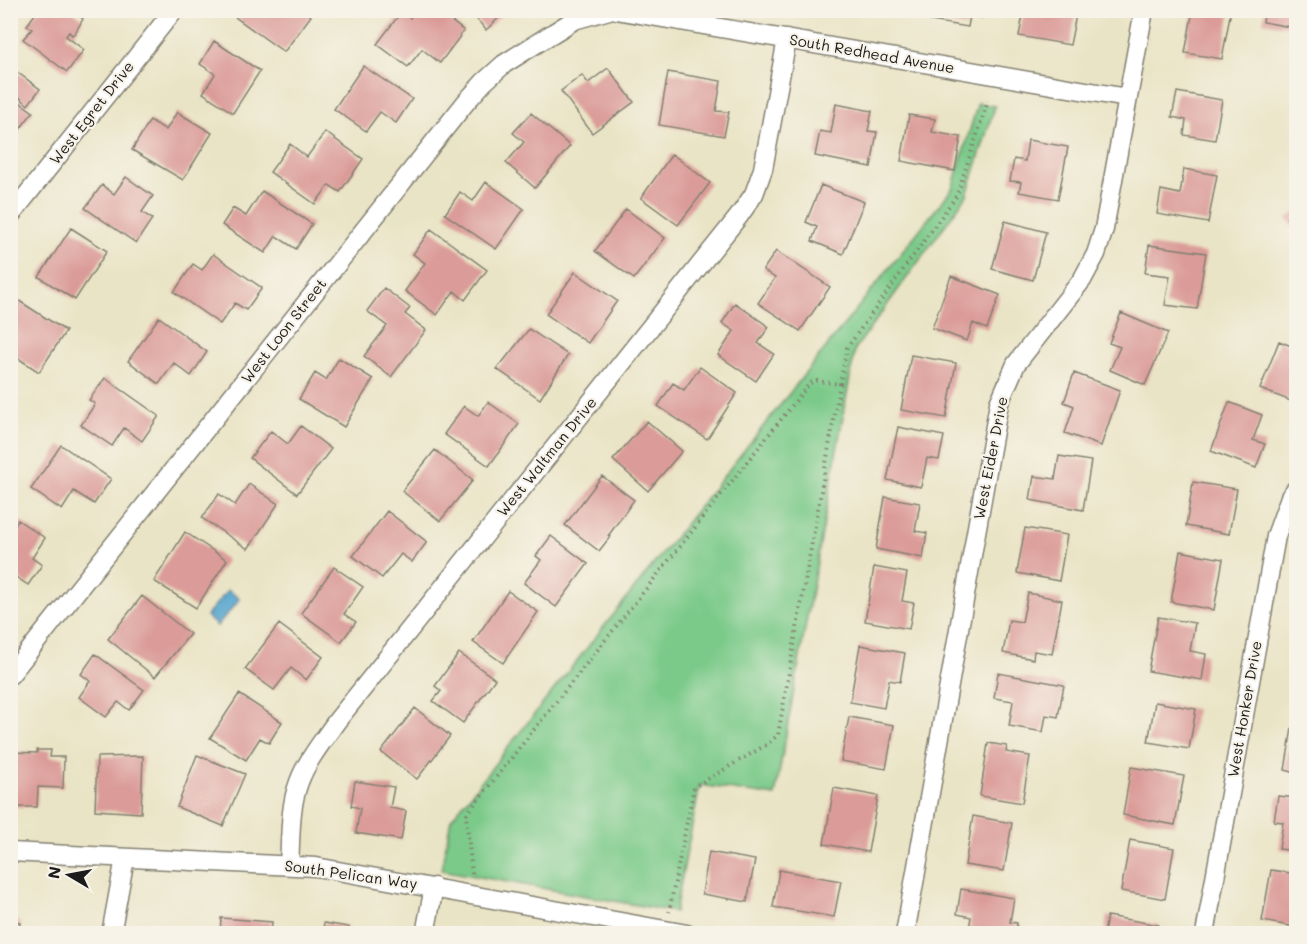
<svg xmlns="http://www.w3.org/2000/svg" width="1307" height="944" font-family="Mali,sans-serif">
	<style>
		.green { fill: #7bca8a; stroke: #4c7353; stroke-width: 1.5 }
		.water { fill: #54a5ce; stroke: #386075; stroke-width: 1.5 }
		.building { fill: #db9c99 }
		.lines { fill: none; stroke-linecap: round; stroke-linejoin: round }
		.street-casing { stroke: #838071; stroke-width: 21 }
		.path { stroke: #838071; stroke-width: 4; stroke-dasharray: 1.5 4.5; stroke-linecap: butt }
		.street { stroke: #fff; stroke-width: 18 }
		.labels { text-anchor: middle; stroke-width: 4.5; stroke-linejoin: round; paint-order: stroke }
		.street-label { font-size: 15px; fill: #1c1c1c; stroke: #f7f3e8 }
	</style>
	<rect width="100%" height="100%" fill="#f7f3e8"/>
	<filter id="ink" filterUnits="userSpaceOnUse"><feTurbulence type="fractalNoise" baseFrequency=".0167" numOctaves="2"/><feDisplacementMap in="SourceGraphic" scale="12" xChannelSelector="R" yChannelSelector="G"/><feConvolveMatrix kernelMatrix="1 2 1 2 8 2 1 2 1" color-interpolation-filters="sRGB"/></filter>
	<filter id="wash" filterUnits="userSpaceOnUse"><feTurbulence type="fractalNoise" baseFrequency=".008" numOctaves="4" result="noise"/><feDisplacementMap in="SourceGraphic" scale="24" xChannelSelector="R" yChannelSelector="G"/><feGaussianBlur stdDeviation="1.35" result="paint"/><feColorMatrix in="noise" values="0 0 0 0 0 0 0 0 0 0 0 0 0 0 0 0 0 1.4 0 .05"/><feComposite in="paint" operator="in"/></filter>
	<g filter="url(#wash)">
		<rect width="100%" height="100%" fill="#eae4c6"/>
		<path class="green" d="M978,103L995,106L967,195L855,349L775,796L700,785L675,912L441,870L451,819L952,189Z"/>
		<path class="water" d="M228,590L240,599L217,626L206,616Z"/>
		<g id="blocks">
			<path class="building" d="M38,10H72L83,19L75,33L72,35L69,32L66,36L84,50L67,72L23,39L32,29L27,25Z
				M240,10H303L311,16L284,52L235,17Z
				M415,10H420L428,17L433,10H437L464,31L440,63L422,49L408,67L377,44L402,11L410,18Z
				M469,10H507L486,30Z
				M932,10H984L982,18L970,16L968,27L930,21Z
				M1024,10H1077L1070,45L1019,36Z
				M1193,10H1231L1222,59L1185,53Z
				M1265,10H1296V28L1263,22Z
				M214,41L260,71L233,113L203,93L215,74L200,64Z
				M363,66L412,99L396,123L380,112L366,131L334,109Z
				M10,67L40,89L28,105L19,97L17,100L33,112L17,133L10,129Z
				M608,68L634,102L592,133L561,91L582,75L588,83Z
				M668,72L721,81L716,111L729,112L724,136L659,125Z
				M1177,92L1222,100L1215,140L1184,135L1186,120L1172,117Z
				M836,104L872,111L868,131L877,132L871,167L815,156L820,131L831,133Z
				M177,112L212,133L183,180L132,150L150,120L166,130Z
				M531,113L570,146L535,188L506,163L524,142L513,133Z
				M909,115L935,119L932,132L961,137L955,171L901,161Z
				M325,132L363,159L340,192L329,185L315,204L270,172L290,144L307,157Z
				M1028,140L1068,147L1058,199L1019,192L1021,182L1010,181L1014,159L1025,161Z
				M672,154L710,183L678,225L641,198Z
				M1184,169L1217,175L1208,223L1157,214L1161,190L1180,194Z
				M126,177L153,196L142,212L152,219L136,243L85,208L102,185L114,194Z
				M486,182L524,209L496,249L445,214L460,192L473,201Z
				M821,185L864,202L843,254L812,241L817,227L806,222Z
				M262,191L312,224L296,249L276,236L265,253L222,225L233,208L246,216Z
				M626,209L665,238L634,279L595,251Z
				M1296,212V232L1287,218Z
				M1005,221L1046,232L1033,280L992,269Z
				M71,228L107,251L75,300L39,277Z
				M431,229L487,270L465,300L454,291L437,315L405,291L425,263L413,254Z
				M1149,245L1206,253L1197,309L1165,305L1170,276L1145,273Z
				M776,251L830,287L800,331L758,303L775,278L763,270Z
				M213,254L262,288L246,310L235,303L220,324L174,292L193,264L202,270Z
				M575,272L617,301L588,343L546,314Z
				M951,276L1000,295L987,329L973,323L967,341L932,328Z
				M384,288L410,308L405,314L426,330L391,377L364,356L387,326L367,311Z
				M10,295L66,331L39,372L10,353L12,330Z
				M735,303L769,327L758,343L774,354L756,381L718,355L734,331L722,323Z
				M1121,313L1168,333L1145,385L1110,370L1120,347L1109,343Z
				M159,317L207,352L191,376L174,363L159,384L128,361Z
				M529,329L568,355L540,399L497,369Z
				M1279,341L1296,348V403L1260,389Z
				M911,355L956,363L946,418L901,410Z
				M339,358L373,379L344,427L299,399L315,373L326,380Z
				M700,367L737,393L707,439L658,406L673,383L684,390Z
				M1074,373L1120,390L1101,446L1065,433L1074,406L1064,402Z
				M105,378L159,416L142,441L124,428L112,446L81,425L95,404L89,400Z
				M488,402L519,424L489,466L444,434L464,406L478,416Z
				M1229,402L1262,415L1253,440L1265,444L1256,468L1211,451Z
				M647,421L682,451L648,491L613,460Z
				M301,426L331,449L297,494L250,458L271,431L288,444Z
				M898,427L944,436L939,460L927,458L921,487L887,480Z
				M61,445L111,479L94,504L74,491L62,510L31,489Z
				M435,450L473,480L440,521L402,491Z
				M1059,456L1091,461L1083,510L1030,500L1034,476L1055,479Z
				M602,476L634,500L608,536L610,537L599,551L565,525Z
				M1193,482L1237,489L1229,534L1186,526Z
				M249,484L278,504L248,549L202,518L219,494L235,505Z
				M885,497L920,503L915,531L927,533L923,558L876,549Z
				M387,511L427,542L412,562L401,554L382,578L353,556Z
				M18,520L45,538L32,558L42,565L28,585L10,573V531Z
				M1025,528L1067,535L1059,581L1017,573Z
				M185,532L227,560L196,608L154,581Z
				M551,536L588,564L556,607L524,583L541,560L536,556Z
				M1180,551L1223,559L1214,610L1171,602Z
				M334,567L363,587L344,614L356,622L341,642L301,613Z
				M874,567L907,573L902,601L914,603L909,629L865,621Z
				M508,591L538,612L503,663L473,642Z
				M1028,593L1062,600L1052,654L1034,651L1033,659L1003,653L1009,620L1022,622Z
				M142,596L190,634L155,677L108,639Z
				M1158,617L1195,623L1190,651L1206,654L1202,680L1148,671Z
				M279,624L323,657L306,680L291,668L274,690L245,669Z
				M860,645L905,653L900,682L889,680L884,708L850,702Z
				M459,653L495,679L463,723L433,701L441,691L435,686Z
				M95,654L144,690L129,710L118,702L106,717L79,697L90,681L81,674Z
				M998,673L1064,685L1058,717L1046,715L1043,732L1009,726L1013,701L994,698Z
				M239,694L282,722L269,743L260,738L246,760L210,738Z
				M1155,702L1196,709L1189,749L1148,742Z
				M415,708L450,736L417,779L381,752Z
				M849,717L894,725L886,769L841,761Z
				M1292,728L1296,729V773L1285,770Z
				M988,743L1007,746L1006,752L1030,756L1022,803L980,796Z
				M37,750H51L50,757H64L63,788L38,787L37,807H11L12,752L37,753Z
				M197,755L245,774L223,826L177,807Z
				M143,756L141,813L95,810L97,757Z
				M1131,767L1184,776L1175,825L1123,815Z
				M355,781L394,787L390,808L406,811L401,840L356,833L360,808L351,806Z
				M834,788L878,796L868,852L824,844Z
				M1278,796L1296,798V851L1279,849L1283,822L1274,821Z
				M973,816L1012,823L1004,871L965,865Z
				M1130,840L1174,848L1165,899L1121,891Z
				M709,852L755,860L747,902L702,894Z
				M779,870L841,881L834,917L773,907Z
				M1271,870L1296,874V927L1262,921Z
				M961,889L1014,898L1010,922L1017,923L1015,934H968L971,917L957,914Z
				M1107,916L1159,925L1158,934H1104Z
				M221,918L272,922L271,934H220Z
				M10,921L20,922L19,934H10Z
				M324,923L349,927L348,934H322Z"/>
		</g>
	</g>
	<g filter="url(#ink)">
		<use href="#blocks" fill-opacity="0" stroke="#838071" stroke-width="1.5"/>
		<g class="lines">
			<defs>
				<path id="street" d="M616,10L1127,98
					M10,216L174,10
					M10,675L466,102L484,82L504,64L574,20L609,10
					M10,852L316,867L687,934
					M289,865C291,838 289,808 299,782C307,760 323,741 336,722L739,216L754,194L763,169L787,39
					M111,934L125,858
					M425,934L434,887
					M905,934L999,403L1016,364L1082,280L1096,254L1104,229L1144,10
					M1205,934L1276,536L1290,497L1296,489"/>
			</defs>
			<use href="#street" class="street-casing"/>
			<path class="path" d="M840,384L847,348L957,195L988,101
				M472,874L466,815L810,383L817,381L840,384L778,735L766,745L694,787L669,912"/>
			<use href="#street" class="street"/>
		</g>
	</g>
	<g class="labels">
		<g class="street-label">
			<text transform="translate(872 54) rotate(10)" y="5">South Redhead Avenue</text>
			<text transform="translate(92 113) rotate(-52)" y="5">West Egret Drive</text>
			<text transform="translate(284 331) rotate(-52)" y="5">West Loon Street</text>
			<text transform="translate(547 457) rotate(-51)" y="5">West Waltman Drive</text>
			<text transform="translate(991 458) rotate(-79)" y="5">West Eider Drive</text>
			<text transform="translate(1245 709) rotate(-80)" y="5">West Honker Drive</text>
			<text transform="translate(351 875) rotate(8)" y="5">South Pelican Way</text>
		</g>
	</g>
	<rect width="1307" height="944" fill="none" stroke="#f7f3e8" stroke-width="36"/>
	<g transform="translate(69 875) rotate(280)" stroke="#f7f3e8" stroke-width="4.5" paint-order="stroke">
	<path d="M0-4.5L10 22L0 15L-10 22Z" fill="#1c1c1c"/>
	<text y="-9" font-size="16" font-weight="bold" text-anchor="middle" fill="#1c1c1c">N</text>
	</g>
</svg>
